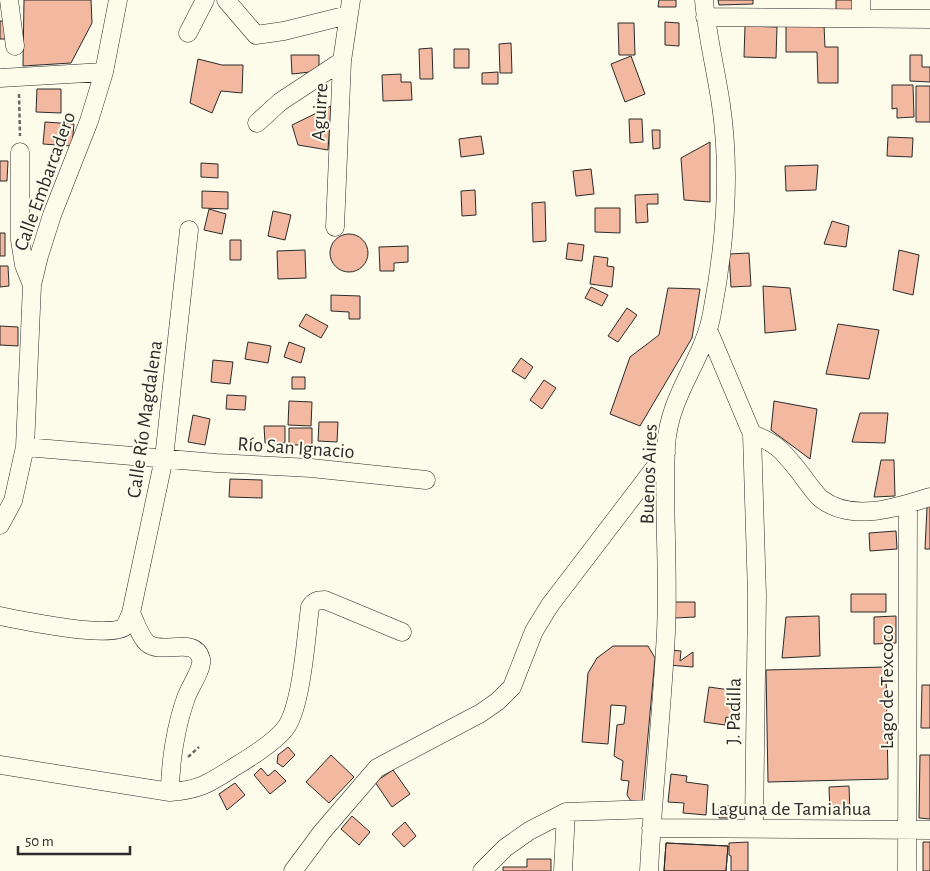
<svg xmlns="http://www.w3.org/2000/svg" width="930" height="871" font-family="'Alegreya Sans',sans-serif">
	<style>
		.building { fill: #f2b8a0; stroke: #2b2b2b }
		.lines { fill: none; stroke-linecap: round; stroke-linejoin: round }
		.minor-casing { stroke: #2b2b2b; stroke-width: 19 }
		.path { stroke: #6a6964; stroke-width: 2.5; stroke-dasharray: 4 2.5; stroke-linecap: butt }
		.minor { stroke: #fdfbea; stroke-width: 18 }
		.labels { text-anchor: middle; stroke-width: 4; stroke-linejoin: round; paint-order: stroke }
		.street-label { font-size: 20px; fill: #2b2b2b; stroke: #fdfbea }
	</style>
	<rect width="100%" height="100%" fill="#fdfbea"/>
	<path class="building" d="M24,0H91L92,23L71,63L23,66Z
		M659,0H676V7H658Z
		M718,0H753V4L719,5Z
		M836,0H855V15H836Z
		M0,21H12L11,39H0Z
		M665,22L679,23V46L665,45Z
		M618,23H634L635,55H619Z
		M824,25L825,47H838V83H818L817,52H786V26Z
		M745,26L777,27L776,58L744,57Z
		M511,43L512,73H500L499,44Z
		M432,48L433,79H420L419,49Z
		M454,49H469V68H454Z
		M291,55H319V71L292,74Z
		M910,55H922V67H930V82L910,81Z
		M631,56L645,94L625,102L611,64Z
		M198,59L222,65H243L242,93L221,91L212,113L190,103Z
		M498,72V84H482V73Z
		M401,74V82H411L412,100L383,101L382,75Z
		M892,85H913L914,117L897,118V108L892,109Z
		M916,86H930V122H916Z
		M37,89H61V113L36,112Z
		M331,106L328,150L298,145L292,125Z
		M629,119H642L643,142L630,143Z
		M45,122L74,124L72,146L43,144Z
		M652,130H660V148L653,149Z
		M481,136L484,154L461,157L459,139Z
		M888,137L913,138L912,157L887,156Z
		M710,142V202L684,200L681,158Z
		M0,161H8L7,181H0Z
		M201,163L218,164V178L201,177Z
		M818,165L816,190L786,191L785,166Z
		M591,169L594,194L576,196L573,171Z
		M475,190L476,215L462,216L461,191Z
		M202,191L228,192V209L202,208Z
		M658,194V204H647L648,222L636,223L635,195Z
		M545,202L546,241L533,242L532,203Z
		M595,208H620V233L595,232Z
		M209,209L226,214L222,234L204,230Z
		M273,211L291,215L285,240L268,236Z
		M832,221L849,226L846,247L824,244Z
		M0,233H5V256H0Z
		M330 253a19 19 0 1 1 38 0a19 19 0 1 1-38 0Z
		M230,240H241V260H230Z
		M568,243L584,245L582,261L566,259Z
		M408,246V262L394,263V271H380L379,247Z
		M305,250L306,278L278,279L277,251Z
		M899,250L919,255L913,295L893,290Z
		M749,253L751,286L731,287L729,254Z
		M594,256L608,258L607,266L614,267L612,287L590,284Z
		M0,266H8L9,286L0,287Z
		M763,286L790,288L796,330L765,333Z
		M591,287L608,295L602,306L585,298Z
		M668,288L700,289L692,338L640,426L610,414L630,357L659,335Z
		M331,295L360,296V319H349V312L331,311Z
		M627,308L637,315L618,342L608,336Z
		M306,314L328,326L321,338L299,326Z
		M838,324L879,330L869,379L826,374Z
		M0,326L18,327V346L0,345Z
		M248,342L271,346L268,363L245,359Z
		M289,342L305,348L301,363L284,357Z
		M521,358L533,367L525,379L512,371Z
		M213,360L233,362L230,384L211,382Z
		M292,377H305V389H292Z
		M544,380L556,388L542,409L530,400Z
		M227,395L246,396L245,410L226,409Z
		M289,401L312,402L311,426L288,425Z
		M774,401L817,409L810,459L771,430Z
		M860,413H888L885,443L852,442Z
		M193,415L210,419L205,445L188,442Z
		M319,422H338L337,442L318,441Z
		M264,426H285V443H265Z
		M289,428H312V445H289Z
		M881,460H894L895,496L874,497Z
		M230,479L262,480V498L229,497Z
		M930,506V549H925L927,507Z
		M896,531L897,549L870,551L869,533Z
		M851,594H886V612H851Z
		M674,602H695V617L675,618Z
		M819,616L820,656L782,658L786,617Z
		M896,616V643L874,644V617Z
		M613,646H648L655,658L642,802L631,801L627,795L629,781L621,780L623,761L614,756L617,725L624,724L626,706L611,705L608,744L582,742L588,673L597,658Z
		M670,650L681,651L680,661L693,652V667L668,665Z
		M886,667L888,779L768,782L766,670Z
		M922,685H930V728H921Z
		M709,687L737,691L733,718L726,717L725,725L704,722Z
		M288,747L295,755L283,767L277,763L278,755Z
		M331,755L354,777L329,803L306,782Z
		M920,755H930V819L919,818Z
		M261,768L268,776L275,770L286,781L270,794L254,775Z
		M393,770L410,794L392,807L375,782Z
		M671,774L687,776L686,782L708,785L706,815L683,813L684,803L668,802Z
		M235,783L245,795L227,810L219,794Z
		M849,786L850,813L830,814L829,787Z
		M719,806H735V818H719Z
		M352,816L370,832L359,845L341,829Z
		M405,822L416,836L404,847L392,834Z
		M748,842V871H731V856L729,855V843Z
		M923,842H930V871H923Z
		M666,843L728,846L726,871H664Z
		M666,843L728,846L726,871H664Z
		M527,859H551V871H503V867H527Z"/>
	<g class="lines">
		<defs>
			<path id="minor" d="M9,0L15,46
				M226,0L256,35L284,31L348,15
				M861,0V18
				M705,17L930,19
				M188,33L205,0
				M0,78L104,72
				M257,123L280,102L342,61
				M20,152V240L24,265L32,285
				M335,227L342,61L351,0
				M709,332L752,434
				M25,447L216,463L311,468L426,480
				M0,525L13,501L25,447L32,285L39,256L52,215L89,121L104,72L118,0
				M131,613C136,623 139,635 147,643C162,656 195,635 201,659C203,669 189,688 186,698C176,725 170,763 170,792
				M0,616C20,620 110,639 124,627C127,624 129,617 131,613L164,458L189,230
				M0,765L170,792C201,790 211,782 236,766C251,757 277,741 287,726C302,702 306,637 310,607C314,601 318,600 325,600L402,632
				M651,828L930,830
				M754,828L757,595L752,434C779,444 784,453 801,474C807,482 813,491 820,498C851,523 896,508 930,497
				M293,871L322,832L377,768L481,713L498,701L512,687L534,631L550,605L666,453
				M482,871L505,848L529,831L566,812L652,809
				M563,871L566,812
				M649,871C653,791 662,712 666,632C669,570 663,508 666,446C669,394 704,360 712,313C725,245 731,173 721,105C716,70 707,36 704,0
				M907,871L908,504"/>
		</defs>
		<use href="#minor" class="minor-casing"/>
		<path class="path" d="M19,94L20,136
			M188,757L199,747"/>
		<use href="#minor" class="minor"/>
	</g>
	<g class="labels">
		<g class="street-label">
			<text transform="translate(319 112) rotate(-87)" y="7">Aguirre</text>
			<text transform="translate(44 181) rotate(-70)" y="7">Calle Embarcadero</text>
			<text transform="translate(144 419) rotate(-82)" y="7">Calle Río Magdalena</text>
			<text transform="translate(296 447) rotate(4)" y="7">Río San Ignacio</text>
			<text transform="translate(648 474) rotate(-88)" y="7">Buenos Aires</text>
			<text transform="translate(886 687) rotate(-90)" y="7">Lago de Texcoco</text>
			<text transform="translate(733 711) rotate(-89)" y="7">J. Padilla</text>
			<text x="791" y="815">Laguna de Tamiahua</text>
		</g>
	</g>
	<path d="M18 846v8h112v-8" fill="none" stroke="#2b2b2b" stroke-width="2.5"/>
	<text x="25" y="846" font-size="15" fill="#2b2b2b" stroke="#fdfbea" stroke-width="4" paint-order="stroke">50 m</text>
</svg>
